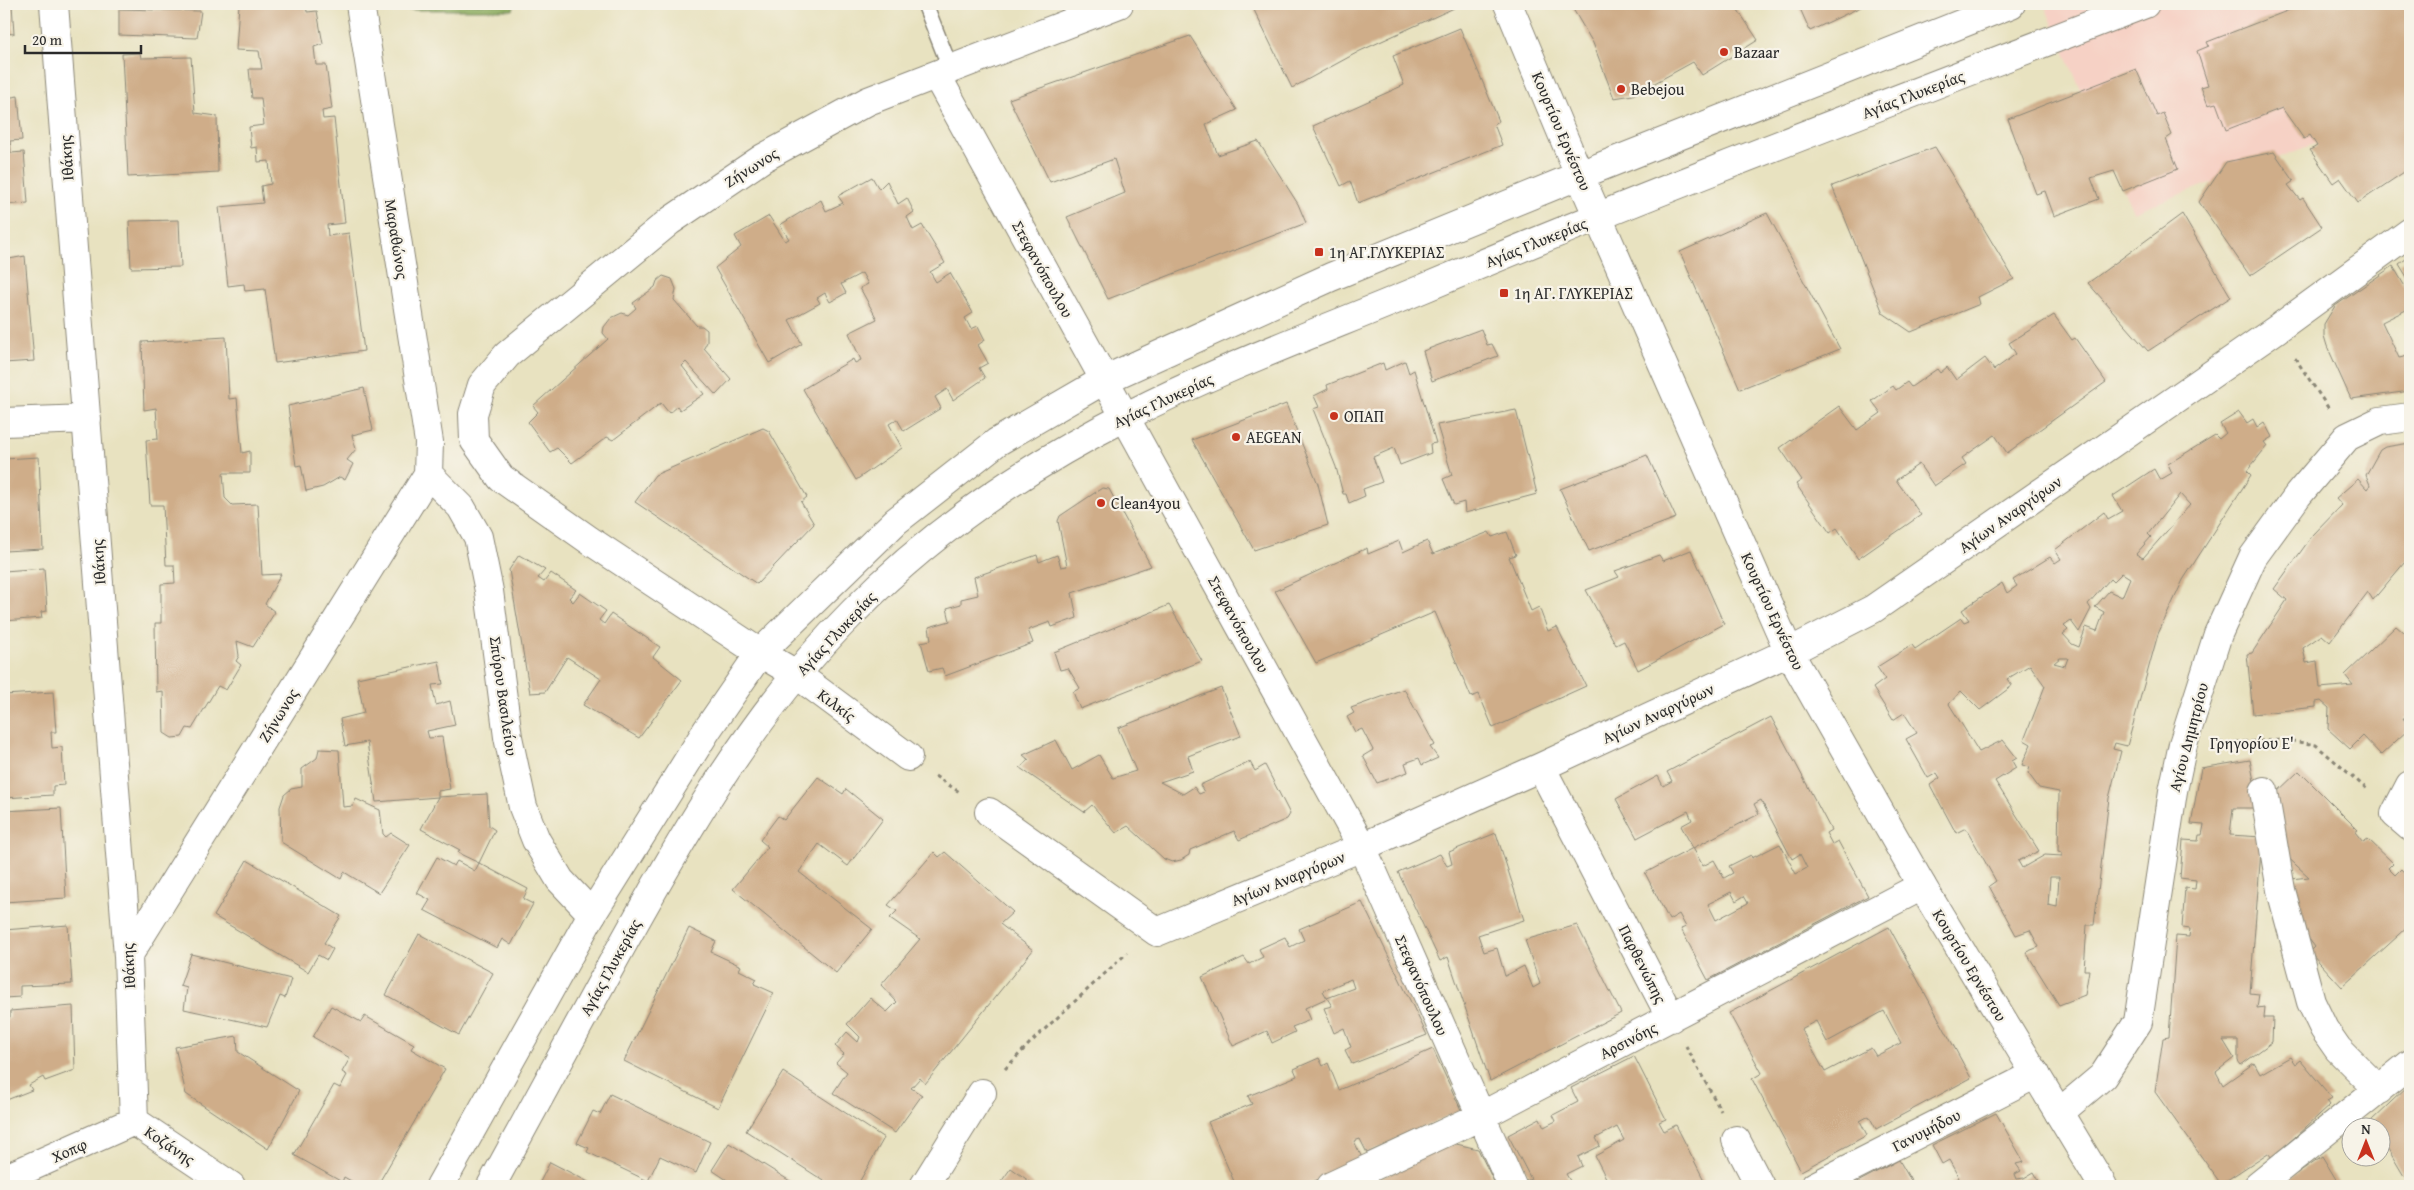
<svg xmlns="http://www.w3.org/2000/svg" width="2414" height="1190" font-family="'Gentium Book Plus',serif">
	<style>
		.built { fill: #f6d1c5 }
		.forest { fill: #8aaa5d; stroke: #5a6a44 }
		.building { fill: #cfad89; fill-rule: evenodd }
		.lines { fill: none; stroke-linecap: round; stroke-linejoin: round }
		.service-casing { stroke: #8a8676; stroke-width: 18 }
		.minor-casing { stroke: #8a8676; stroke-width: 30 }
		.tertiary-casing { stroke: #8a8676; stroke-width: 30 }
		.path { stroke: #8a8676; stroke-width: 3; stroke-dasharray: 4 4; stroke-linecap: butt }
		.service { stroke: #fff; stroke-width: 15 }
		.minor { stroke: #fff; stroke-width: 28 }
		.tertiary { stroke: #fff; stroke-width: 28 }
		.poi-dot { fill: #c8321e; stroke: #f7f3e8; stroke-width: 2 }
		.labels { text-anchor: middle; stroke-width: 4.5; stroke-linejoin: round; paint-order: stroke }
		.poi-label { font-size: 16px; fill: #2b2b2b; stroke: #f7f3e8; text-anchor: start }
		.street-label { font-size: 16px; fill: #2b2b2b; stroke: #f7f3e8 }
	</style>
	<rect width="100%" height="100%" fill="#f7f3e8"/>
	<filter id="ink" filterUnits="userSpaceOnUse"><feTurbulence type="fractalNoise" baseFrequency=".02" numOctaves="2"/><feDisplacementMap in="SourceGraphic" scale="10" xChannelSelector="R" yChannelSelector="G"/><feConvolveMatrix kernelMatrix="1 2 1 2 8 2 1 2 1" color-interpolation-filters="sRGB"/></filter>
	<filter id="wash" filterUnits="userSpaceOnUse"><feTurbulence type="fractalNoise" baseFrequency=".0096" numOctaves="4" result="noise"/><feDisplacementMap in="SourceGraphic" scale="20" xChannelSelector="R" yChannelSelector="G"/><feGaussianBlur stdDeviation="1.12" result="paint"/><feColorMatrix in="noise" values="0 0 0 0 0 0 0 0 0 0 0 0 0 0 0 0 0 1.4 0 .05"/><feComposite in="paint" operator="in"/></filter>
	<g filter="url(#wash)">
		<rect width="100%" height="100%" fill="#e8e2c0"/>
		<path class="built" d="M2044,4H2410V108L2133,212Z"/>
		<path class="forest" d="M374,4H515L513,10H375Z"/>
		<g id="blocks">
			<path class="building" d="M4,4H12L14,34L4,33Z
				M239,4H306L307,12L317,11L323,44L314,47L316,65H326L332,109L322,111L323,119L334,118L345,223L327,225L328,236L349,233L364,351L275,363L265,289L245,291L244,284L228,286L219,207L263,203L261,186L271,184L269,161L258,162L257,147L251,148L249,127L264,125L261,98H252L249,69H262L259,51L236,50Z
				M1267,4H1453L1454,8L1360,51L1292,88L1254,10Z
				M1570,4H1734L1758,40L1702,75L1693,62L1633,95L1614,98L1593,43Z
				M1798,4H1867L1810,31Z
				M2305,4H2410V168L2358,203L2340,178L2333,183L2310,150L2317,146L2310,135L2304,139L2282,108L2226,130L2216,103L2208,105L2201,87L2208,85L2197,51L2209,46L2207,42Z
				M119,9L201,11L197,38L119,35Z
				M1460,28L1499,121L1494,124L1502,145L1358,203L1350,181L1341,186L1313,126L1404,85L1393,56Z
				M1190,36L1237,110L1206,124L1218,155L1258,141L1298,204L1306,223L1108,299L1067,217L1125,193L1114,159L1050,182L1009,99Z
				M140,53L141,58L191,57L195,113L217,116L218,172L128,177L122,54Z
				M2136,69L2157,116L2163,113L2172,135L2166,139L2178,169L2123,191L2114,171L2091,178L2099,199L2054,216L2045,191L2036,194L2008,119Z
				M4,90L6,98L18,96L22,140L10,141L11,153L24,152L28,203L4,205Z
				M1935,147L2014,279L1978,297L1980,304L1911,332L1883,313L1832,186Z
				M2274,152L2294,181L2288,185L2300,200L2303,198L2322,227L2250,276L2199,202L2226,162Z
				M872,177L879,189L887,181L898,204L907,198L914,212L907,217L913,230L922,225L945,263L930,272L936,282L950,273L973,313L965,318L971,329L978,326L985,340L978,345L988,363L979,368L985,378L953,400L947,389L935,397L941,408L904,431L897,419L889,424L902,448L856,480L803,389L853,359L855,363L861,360L849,333L877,319L860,288L868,284L862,273L841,284L846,293L830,302L825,293L817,298L820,303L789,320L802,344L769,363L715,268L741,247L735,236L769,216L785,241L789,239L780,225L821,200L826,211L843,203L838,196Z
				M1767,213L1840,349L1740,389L1680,252Z
				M2182,214L2231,297L2148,351L2088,283Z
				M179,220L181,267L131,268L129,221Z
				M25,256L34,361L4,363V260Z
				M2410,256V282L2399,264Z
				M2393,266L2410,295V308L2382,322L2399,358L2408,356V349L2410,348V391L2351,399L2327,346L2324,336V324L2335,306Z
				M663,276L672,279L676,289L674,300L697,326H702L707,330V342L704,348L731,379L716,395L686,362L682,366L704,394L680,410L677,406L669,413L661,403L613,440L607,437L572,463L557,448L550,452L528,422L538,412L533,406L608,339L603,333L604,327L611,318L622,313L628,315L636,308L633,303L655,287L657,281Z
				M2054,315L2072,340L2075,338L2106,382L2007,453L1995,435L1962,458L1966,464L1934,486L1919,464L1896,480L1921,515L1858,559L1837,528L1830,533L1796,484L1802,480L1780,448L1839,406L1857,430L1881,413L1872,401L1893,386L1896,390L1907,382L1911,387L1937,369L1940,373L1947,367L1956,380L1985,358L1994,370L2016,354L2009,343Z
				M1481,329L1487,345L1492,344L1498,356L1432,381L1423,351Z
				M226,337L229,399L237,398L242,453L250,451V473H223L225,498L232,505L258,504L262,575L281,574L265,604L275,612L253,647L237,641L239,656L236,661L241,665L226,690L218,686L192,729L187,728L182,737L172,738L164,733L163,691L156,692L155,623H161V584L175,583L174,565H166L163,505H150L146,440L158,439L156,408L144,410L142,342Z
				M1405,361L1409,373L1414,370L1436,443L1430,444L1431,453L1400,465L1394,448L1373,457L1382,482L1363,489L1365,496L1349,503L1346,494H1343L1336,467L1313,409L1319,407L1314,396L1328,389L1327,385L1383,363L1385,370Z
				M364,388L373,430L352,435L356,449L347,460L353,464L345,480L340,477L323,487L306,491L301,465L296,466L288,406Z
				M1286,404L1318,484L1328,525L1254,550L1192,440Z
				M1516,410L1537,494L1465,513L1464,502L1454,505L1443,479L1452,475L1437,425Z
				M2239,412L2247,423L2253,419L2257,427L2264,422L2272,437L2264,442L2267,446L2247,471L2251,475L2183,580L2158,634L2127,746L2115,743L2113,749L2121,751L2109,798L2094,925H2087L2084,970H2089L2085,995L2059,1005L2026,952L2039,947L2030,930L2016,935L1989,886L1996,881L1966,828L1956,833L1930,785L1940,778L1937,773L1928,778L1906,739L1917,733L1904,713L1893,720L1873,688L1885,679L1877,667L1912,645L1915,649L1961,618L1964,622L1969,620L1962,610L2002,583L2007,593L2017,586L2013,580L2050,557L2055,563L2061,559L2055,550L2104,512L2108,519L2122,511L2113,496L2154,469L2160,480L2172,473L2168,464L2215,435L2219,439L2226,433L2220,424ZM2180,494L2190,505L2143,558L2136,554L2151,537L2148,534ZM2122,573L2130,578L2122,597L2109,591L2095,607L2104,612L2097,631L2086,627L2079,647L2072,644L2063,634L2068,630L2064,626L2071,621L2079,632L2091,609L2088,604L2110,579L2113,582ZM2060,658H2068L2065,666L2054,663ZM2030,665L2045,686L2024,740L2031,744L2022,765L2030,767L2028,773L2039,788L2059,792L2058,851L2062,852V856L2045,855L2022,868L2018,861L2039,851L1995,781L2016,768L2012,761L2017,758L2003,740L1979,752L1949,704L1961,691L1980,710L2012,686L2007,679ZM2050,877H2059L2057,907L2048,905Z
				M763,428L769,431L807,497L801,502L814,524L757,584L635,502L655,475Z
				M2410,443V556L2373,600L2368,592L2330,642L2322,635L2303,648L2306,663L2317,661L2320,688L2353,685L2345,675L2396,626L2410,638V718H2403L2410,728L2381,755L2363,736L2350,749L2328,729L2329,708L2321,701L2316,702V707L2253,714L2247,654L2252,653L2287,600L2274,589L2312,536L2342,505L2336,498L2358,479L2367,489L2370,485L2366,475L2380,450L2385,447Z
				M1647,455L1676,518L1589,551L1560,489Z
				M39,457L43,549L4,551V459Z
				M1102,488L1109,489L1151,566L1072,593L1077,618L1052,627L1050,622L1028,630L1033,643L945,676L942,668L929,671L921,642L931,640L929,627L950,621L947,608L961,604V599L978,595L974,577L1037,555L1039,562L1057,555L1061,567L1067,566L1058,521L1060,516Z
				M1489,532L1492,537L1507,532L1516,555L1509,557L1531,611L1539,607L1548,631L1557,627L1586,686L1493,728L1479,694L1471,697L1435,612L1316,663L1275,591L1367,548L1368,554L1399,541L1403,552L1427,541L1433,554Z
				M1691,550L1724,624L1638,670L1624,641L1616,645L1586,590L1619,577L1615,571L1659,555L1663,561Z
				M519,555L545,570L538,578L544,582L551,573L576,590L569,598L573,602L580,593L606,611L599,620L604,624L611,614L660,647L653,657L682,680L639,738L583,705L601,679L567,657L545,692L530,693L509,570Z
				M44,568L47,611L41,612L42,618L4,621V571Z
				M1169,605L1202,661L1080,709L1073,692L1080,688L1068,668L1060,670L1054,652Z
				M439,661L443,684L432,685L436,705L450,701L455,725L427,731L429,738L442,737L450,789L438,791V797L376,802L367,742L345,746L340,719L364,713L357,678Z
				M1221,688L1241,736L1188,756L1193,771L1160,782L1183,794L1194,787L1199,794L1204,792L1200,785L1250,762L1255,771L1265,765L1290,814L1287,819L1239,840L1234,831L1190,850L1189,855L1181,860L1172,862L1164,859L1128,826L1116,833L1092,805L1084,812L1020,768L1029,760L1023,755L1056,740L1072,770L1099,755L1113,778L1136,771L1118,728Z
				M1404,689L1435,745L1430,747L1438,758L1422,765L1419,758L1405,763L1408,772L1377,783L1363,756L1373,750L1362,729L1355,732L1347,717L1354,713L1351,708Z
				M53,692L56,732H51L52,748L62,747L64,785L53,786V795L4,798V695Z
				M1771,717L1831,830L1826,833L1832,844L1838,841L1868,896L1708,980L1681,929L1686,927L1679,914L1669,920L1645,873L1693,848L1681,826L1692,820L1688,811L1637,838L1616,799L1658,776L1663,786L1672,781L1667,772ZM1761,800L1792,859L1800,854L1807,868L1796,874L1780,844L1752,858L1751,855L1729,866L1733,873L1724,878L1714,860L1703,866L1693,848L1759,814L1754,804ZM1731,892L1736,901L1744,896L1748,903L1716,920L1708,904Z
				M319,749L339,750L343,807L353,806L356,799L380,810L383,834L386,837L391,833L410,845L379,893L344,872L341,879L281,842L280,807L284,795L291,789L302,787V769L317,758Z
				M2250,760L2259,808H2233L2230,835L2262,837L2250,993L2259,994L2257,1008L2265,1007L2264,1018H2273L2272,1042L2241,1065L2238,1061V1040H2223L2234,1058L2216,1072L2223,1085L2254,1063L2260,1074L2290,1057L2295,1064L2300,1060L2332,1098L2327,1101L2330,1105L2272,1158L2268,1153L2221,1184L2155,1092L2163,1038L2169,1037L2176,936L2189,937L2190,929L2182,928L2185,888L2195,889L2196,880L2180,878L2183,840L2198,841L2199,835H2202L2204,825L2191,824L2201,768Z
				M2299,771L2358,830L2355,832L2363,842L2368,839L2393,863L2388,868L2395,875L2401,869L2410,879V925L2342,987L2310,952L2315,947L2297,923L2291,879L2309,877L2283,853L2275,794Z
				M818,777L843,794L846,789L883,819L848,866L819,844L799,872L872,929L836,973L733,889L768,847L760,840L778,816L784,820Z
				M487,794L489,826L495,830L479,863L458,853L460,850L421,829L438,797Z
				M61,808L66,898L4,902V811Z
				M1496,833L1524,920L1478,935L1484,952L1497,948L1505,976L1524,966L1533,988L1540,984L1525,940L1577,925L1621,1013L1490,1081L1448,957L1440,961L1398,872L1440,854L1447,866L1452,864L1449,852Z
				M934,852L939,857L945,852L1013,912L1000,924L1033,950L925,1084L920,1078L911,1088L922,1095L895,1133L833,1093L847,1072L836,1063L844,1054L835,1046L847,1032L858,1042L860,1037L847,1024L870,998L887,1012L897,1002L881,985L920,939L890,918L897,911L888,905Z
				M437,857L454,866L457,861L475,871L479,863L528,889L523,899L533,904L511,945L502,939L497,948L424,910L430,900L417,893Z
				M247,860L341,916L324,943L333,949L327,960L318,955L308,972L214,916Z
				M1362,902L1427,1035L1352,1064L1345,1050L1351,1047L1344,1028L1334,1033L1324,1008L1332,1006L1327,998L1305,1008L1310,1020L1292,1027L1295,1032L1272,1043L1267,1031L1233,1046L1202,977L1244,957L1249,964L1263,957L1259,949L1285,937L1290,947L1304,940L1299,929ZM1351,979L1354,988L1327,998L1323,991Z
				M68,925L72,984L20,986V997L4,998V930Z
				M1889,927L1971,1078L1876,1129L1869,1116L1860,1121L1867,1135L1801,1171L1752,1079L1762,1073L1729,1013ZM1884,1011L1901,1043L1876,1056L1871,1048L1825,1072L1801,1029L1816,1021L1827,1042Z
				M689,928L716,941L711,952L741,966L739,970L757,979L754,984L774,993L718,1108L624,1061Z
				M419,934L493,973L459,1035L386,995Z
				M191,954L291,979L285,998L280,996L267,1027L184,1009L187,988L180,986Z
				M73,1006L75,1070L45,1081L43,1077L29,1085L32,1090L4,1101V1022L10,1017V1011Z
				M331,1006L361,1022L365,1016L414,1044L411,1049L445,1069L377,1186H360L344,1177L342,1182L294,1155L334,1085L340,1088L347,1075L342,1072L350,1058L313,1037Z
				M237,1036L238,1052L299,1091L268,1149L186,1094L175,1047Z
				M1433,1049L1461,1110L1367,1153L1360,1139L1354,1141L1363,1160L1303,1186H1236L1208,1122L1252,1104L1248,1096L1297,1076L1294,1069L1319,1058L1323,1066L1328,1063L1339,1090Z
				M1634,1056L1666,1119L1659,1122L1664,1131L1676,1125L1707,1186H1610L1595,1156L1624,1140L1617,1127L1596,1138L1600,1146L1578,1157L1582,1166L1566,1174L1573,1186H1523L1521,1183L1531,1179L1508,1135L1540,1118L1544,1127L1556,1121L1553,1115L1578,1102L1571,1088Z
				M783,1072L884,1138L857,1186H832L746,1131Z
				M2410,1084V1172L2404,1176L2382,1139V1128H2375L2371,1121Z
				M610,1094L710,1142L696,1173L660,1156L648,1181L587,1152L589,1148L577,1143L593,1111L600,1114Z
				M1996,1113L2024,1162L2016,1164L2021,1171L2015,1174L2017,1179L2024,1178L2034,1172L2042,1186H1954L1952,1182L1959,1178L1949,1160L1942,1164L1932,1145Z
				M729,1143L798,1186H724L727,1180L712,1170Z
				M1452,1143L1478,1149L1496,1186H1363Z
				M2322,1156L2340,1186H2281L2280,1185Z
				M1899,1160L1914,1186H1850Z
				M550,1162L596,1186H538Z
				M1011,1168L1036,1186H998Z"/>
		</g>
	</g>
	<g filter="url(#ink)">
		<use href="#blocks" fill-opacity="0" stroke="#8a8676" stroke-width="1"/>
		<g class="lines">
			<defs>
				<path id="service" d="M925,4L951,70"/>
				<path id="minor" d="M54,4L128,956L134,1121
					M937,76L1362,847L1512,1186
					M4,422L87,419
					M428,474L461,507L478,537L489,591L508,737L523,807L536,840L560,880L592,914
					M908,757L796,674L760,653L589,540L501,478L474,440L473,414L482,385L507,355L670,221L763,158L868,101L1119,4
					M1541,767L1671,1018
					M2410,785L2395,814L2410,827
					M2264,791L2281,890L2311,1002L2324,1029L2338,1049L2379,1090
					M989,812L1157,932L1362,847L1541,767L1789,652L1873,609L2277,329L2410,232
					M128,956L428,474L429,442L360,4
					M2059,1113L2103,1076L2138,1022L2173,791L2183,744L2218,634L2253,557L2298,495L2347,437L2380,421L2410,417
					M134,1121L231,1186
					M1736,1140L1760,1186
					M4,1179L134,1121
					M924,1186L982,1093
					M1331,1186L1479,1117L1922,886
					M1815,1186L2036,1074
					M2258,1186L2410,1064"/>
				<path id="tertiary" d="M1508,4L1573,160L1789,652L1922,886L2103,1186
					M440,1186L592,914L707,730L760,653L896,521L997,442L1104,380L1331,277L1580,175L2011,4
					M491,1186C530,1115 569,1043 608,971C677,845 750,715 853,612C932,531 1028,466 1129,415C1223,367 1324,330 1422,289C1661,188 1904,97 2145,4"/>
			</defs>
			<use href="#service" class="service-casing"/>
			<use href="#minor" class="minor-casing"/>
			<use href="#tertiary" class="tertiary-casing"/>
			<path class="path" d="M2295,358L2329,409
				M2219,743L2286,740L2316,745L2368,790
				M935,776L961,793
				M1686,1046L1721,1111
				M1005,1069L1031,1042L1127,953"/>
			<use href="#service" class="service"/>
			<use href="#minor" class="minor"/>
			<use href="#tertiary" class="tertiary"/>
		</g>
	</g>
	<g class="poi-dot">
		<circle cx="1724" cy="52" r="5"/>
		<circle cx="1621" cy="89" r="5"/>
		<rect x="1314" y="247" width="10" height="10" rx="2.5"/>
		<rect x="1499" y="288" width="10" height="10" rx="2.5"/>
		<circle cx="1334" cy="416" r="5"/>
		<circle cx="1236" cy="437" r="5"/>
		<circle cx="1101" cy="503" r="5"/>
	</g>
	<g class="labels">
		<g class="poi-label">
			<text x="1734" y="58">Bazaar</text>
			<text x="1631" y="95">Bebejou</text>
			<text x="1329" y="258">1η ΑΓ.ΓΛΥΚΕΡΙΑΣ</text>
			<text x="1514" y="299">1η ΑΓ. ΓΛΥΚΕΡΙΑΣ</text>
			<text x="1344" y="422">ΟΠΑΠ</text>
			<text x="1246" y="443">AEGEAN</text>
			<text x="1111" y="509">Clean4you</text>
		</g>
		<g class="street-label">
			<text transform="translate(1913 94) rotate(-21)" y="6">Αγίας Γλυκερίας</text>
			<text transform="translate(1562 131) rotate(67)" y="6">Κουρτίου Ερνέστου</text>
			<text transform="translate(66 158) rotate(-94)" y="6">Ιθάκης</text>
			<text transform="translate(751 167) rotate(-32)" y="6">Ζήνωνος</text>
			<text transform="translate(397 239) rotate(81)" y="6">Μαραθώνος</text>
			<text transform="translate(1536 242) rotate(-22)" y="6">Αγίας Γλυκερίας</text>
			<text transform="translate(1043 269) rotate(61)" y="6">Στεφανόπουλου</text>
			<text transform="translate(1163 400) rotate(-25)" y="6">Αγίας Γλυκερίας</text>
			<text transform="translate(2010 514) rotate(-35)" y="6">Αγίων Αναργύρων</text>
			<text transform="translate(98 562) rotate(-94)" y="6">Ιθάκης</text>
			<text transform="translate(1773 611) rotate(65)" y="6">Κουρτίου Ερνέστου</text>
			<text transform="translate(1239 624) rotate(61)" y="6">Στεφανόπουλου</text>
			<text transform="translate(836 633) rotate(-47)" y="6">Αγίας Γλυκερίας</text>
			<text transform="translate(504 696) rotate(82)" y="6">Σπύρου Βασιλείου</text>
			<text transform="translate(837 705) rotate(37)" y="6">Κιλκίς</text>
			<text transform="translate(1658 713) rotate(-25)" y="6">Αγίων Αναργύρων</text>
			<text transform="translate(278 715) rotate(-58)" y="6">Ζήνωνος</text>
			<text transform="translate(2188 737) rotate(-75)" y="6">Αγίου Δημητρίου</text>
			<text x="2252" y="749">Γρηγορίου Ε'</text>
			<text transform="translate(1288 878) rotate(-22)" y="6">Αγίων Αναργύρων</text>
			<text transform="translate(1643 964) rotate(63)" y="6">Παρθενώπης</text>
			<text transform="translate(1970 965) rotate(59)" y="6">Κουρτίου Ερνέστου</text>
			<text transform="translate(128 966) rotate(-93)" y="6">Ιθάκης</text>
			<text transform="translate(610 967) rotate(-61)" y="6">Αγίας Γλυκερίας</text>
			<text transform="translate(1422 985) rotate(66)" y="6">Στεφανόπουλου</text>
			<text transform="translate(1628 1040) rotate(-27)" y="6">Αρσινόης</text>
			<text transform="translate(1926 1130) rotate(-27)" y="6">Γανυμήδου</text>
			<text transform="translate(170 1145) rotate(34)" y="6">Κοζάνης</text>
			<text transform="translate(69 1150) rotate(-24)" y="6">Χοπφ</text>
		</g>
	</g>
	<rect width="2414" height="1190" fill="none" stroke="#f7f3e8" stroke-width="20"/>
	<g transform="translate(2366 1142)"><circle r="24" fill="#f7f3e8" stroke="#a5a39c"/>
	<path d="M0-4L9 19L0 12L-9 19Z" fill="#c8321e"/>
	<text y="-8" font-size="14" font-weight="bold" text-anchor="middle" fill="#2b2b2b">N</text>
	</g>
	<path d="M25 45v8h116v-8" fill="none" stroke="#2b2b2b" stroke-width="2.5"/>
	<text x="32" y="45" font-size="15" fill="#2b2b2b" stroke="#f7f3e8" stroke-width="4" paint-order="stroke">20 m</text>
</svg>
